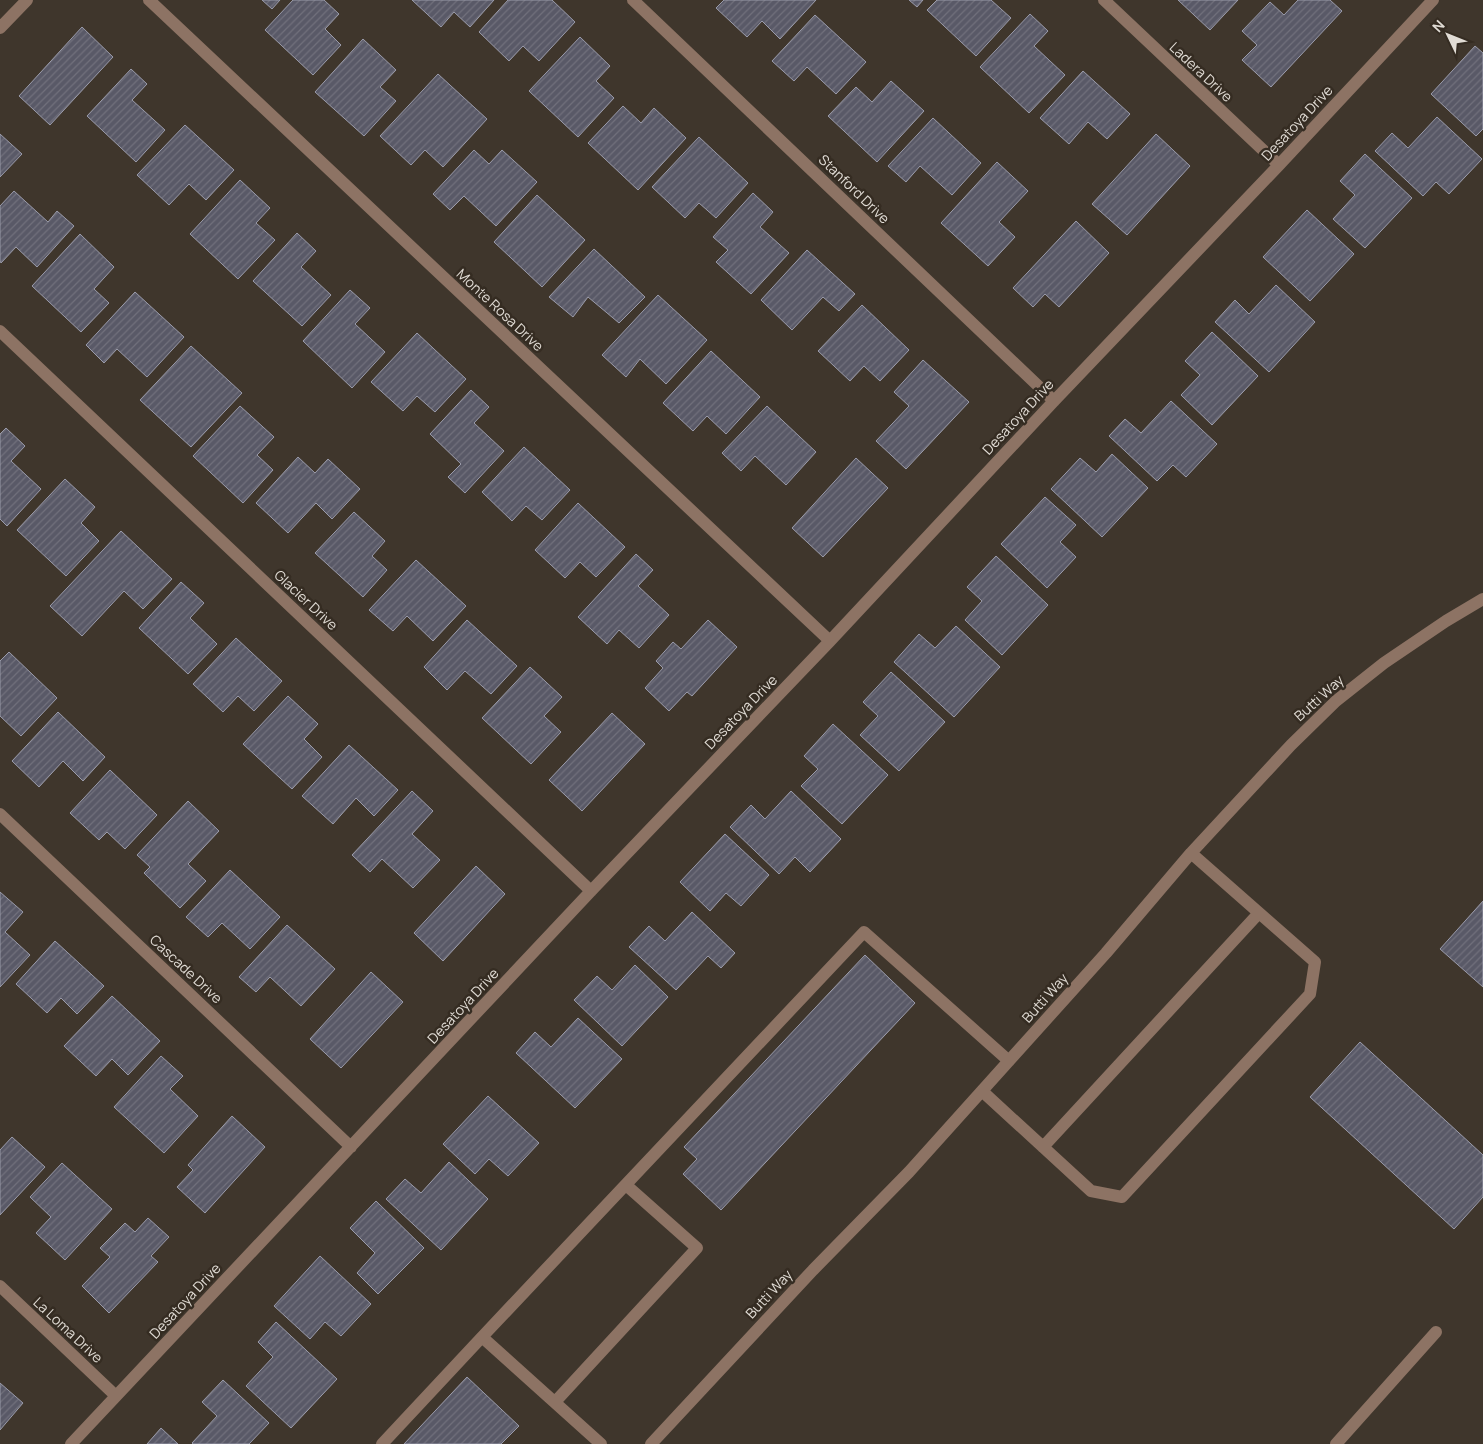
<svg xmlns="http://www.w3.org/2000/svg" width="1483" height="1444" font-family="Manrope,sans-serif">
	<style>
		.building { fill: url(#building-hatch); stroke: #9a9baa }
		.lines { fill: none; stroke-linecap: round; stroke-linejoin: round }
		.minor { stroke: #8d7364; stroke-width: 12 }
		.labels { text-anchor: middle; stroke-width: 5; stroke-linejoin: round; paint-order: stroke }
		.street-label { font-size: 14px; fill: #e1dcd5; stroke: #352c22 }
	</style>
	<defs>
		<pattern id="building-hatch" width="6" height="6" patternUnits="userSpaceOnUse" patternTransform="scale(1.25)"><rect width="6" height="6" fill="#595967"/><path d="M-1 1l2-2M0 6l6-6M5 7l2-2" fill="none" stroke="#71707c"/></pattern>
	</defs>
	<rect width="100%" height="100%" fill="#3f362c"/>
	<path class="building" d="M262,0H280L272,9Z
		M293,0H324L339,14L325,29L341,45L313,75L265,30Z
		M412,0H494L470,27L454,12L441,27Z
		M508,0H552L575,22L539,61L523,46L509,61L479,32Z
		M724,0H816L780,39L762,21L747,37L716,8Z
		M909,0H923L917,7Z
		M937,0H991L1011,18L976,56L927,10Z
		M1178,0H1238L1210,30Z
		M1298,0H1330L1342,11L1271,87L1242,60L1257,45L1242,31L1270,2L1284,15Z
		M1030,14L1048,31L1034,46L1065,75L1029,113L980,67Z
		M815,15L866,62L836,94L807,67L794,81L772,61Z
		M82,27L113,57L50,125L19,96Z
		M580,37L610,66L596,81L614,98L578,137L529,91Z
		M363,39L396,70L380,87L396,101L364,136L315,92Z
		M1475,46L1483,53V129L1476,136L1431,94Z
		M131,69L147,84L132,100L165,130L136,162L87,116Z
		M1083,71L1130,114L1107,139L1088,122L1069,144L1040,118Z
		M438,74L487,119L443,167L425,150L411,165L380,136Z
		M891,81L924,111L877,162L828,116L856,87L872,102Z
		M623,106L641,123L654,108L686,138L638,190L588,143Z
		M1437,117L1482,159L1449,194L1436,182L1423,196L1375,151L1392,133L1408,148Z
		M933,118L981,163L952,195L920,166L906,182L888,166Z
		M185,125L234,170L206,200L189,184L169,205L137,175Z
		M0,134L22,154L0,177Z
		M1156,134L1190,166L1127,235L1092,204Z
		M699,137L748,183L716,218L699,203L685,218L652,187Z
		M474,150L489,164L502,150L537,182L496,226L464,196L450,210L433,194Z
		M1365,154L1412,198L1365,248L1333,219L1355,195L1340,181Z
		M997,162L1028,191L999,222L1015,237L988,266L941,223Z
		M240,180L270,208L256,223L275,240L238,279L190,234Z
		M14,191L48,222L57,211L74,226L37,267L16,247L1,263L0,261V206Z
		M753,193L773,212L760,227L789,253L751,294L716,262L728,250L713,237Z
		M537,195L585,240L542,287L494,242Z
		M1307,210L1354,254L1310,301L1263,257Z
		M1076,221L1109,253L1059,307L1045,294L1033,307L1013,288Z
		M297,233L316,251L301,267L331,295L302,326L253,281Z
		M80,234L114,267L94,289L109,303L81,332L32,286Z
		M594,249L645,297L619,323L588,297L573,317L549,297Z
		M807,250L855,294L839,311L823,297L792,330L761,300Z
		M1276,285L1315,322L1269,372L1215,322L1235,300L1249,314Z
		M350,290L370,308L355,324L385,352L352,388L303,341Z
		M135,292L184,337L147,377L117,349L104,363L86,345Z
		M658,295L707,340L666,384L640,359L626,377L602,355Z
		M862,305L909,350L880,381L864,366L850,381L818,351Z
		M1212,332L1258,376L1212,425L1181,395L1200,375L1185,361Z
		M417,333L466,379L435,412L417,396L403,411L371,382Z
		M191,346L242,393L191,447L140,400Z
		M711,351L760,397L726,434L707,416L693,431L663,403Z
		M923,360L969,402L906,469L876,441L909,406L894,392Z
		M471,390L489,407L474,423L504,451L465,493L448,477L461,464L430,434Z
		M1171,401L1217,444L1186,477L1173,465L1157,481L1109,436L1125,419L1141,433Z
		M240,406L274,437L257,455L273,470L243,503L193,456Z
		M767,406L816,452L786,485L755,456L741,471L722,453Z
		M6,428L25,446L11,461L41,489L7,526L0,519V434Z
		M524,447L570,490L542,520L526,506L512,521L482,492Z
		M1112,454L1148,488L1102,537L1051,489L1080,458L1096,472Z
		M298,457L315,473L328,459L360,489L332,519L316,503L288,533L256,503Z
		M856,458L888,488L823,557L792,528Z
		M65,479L95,507L81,523L99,541L66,576L17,530Z
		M1045,497L1076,525L1060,542L1076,557L1047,588L1001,544Z
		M578,503L625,547L596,577L580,562L565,578L535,550Z
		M354,512L385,541L372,556L387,570L363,597L315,553Z
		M121,531L172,579L143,609L124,591L82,636L50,606Z
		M636,554L653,570L638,586L669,615L639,648L619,630L607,644L578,617Z
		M996,556L1048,605L1002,655L965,620L982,601L967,587Z
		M416,560L466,606L433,641L407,616L393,631L369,610Z
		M181,582L204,603L190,618L217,644L188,674L139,628Z
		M467,620L517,666L491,694L465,671L447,690L424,667Z
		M708,620L737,647L692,696L687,692L669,711L645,688L663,668L656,661L673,642L681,649Z
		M956,626L1000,667L954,717L894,662L919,634L935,648Z
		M236,638L282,681L254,711L238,696L223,712L193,684Z
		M9,652L57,698L21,736L0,716V661Z
		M530,667L562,697L544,716L561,732L531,764L482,718Z
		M891,672L945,722L899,771L860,735L878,716L863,702Z
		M288,696L318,724L304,739L322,757L292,789L243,744Z
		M58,712L105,757L83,781L63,761L39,787L12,761Z
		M612,713L645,744L582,811L549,780Z
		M833,724L888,775L842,824L801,786L818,769L804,756Z
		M349,745L398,790L374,816L356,798L333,824L302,796Z
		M110,770L157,815L125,849L107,832L99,840L70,813Z
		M412,791L433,811L412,834L440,860L413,888L382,859L370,872L352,855Z
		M791,791L841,839L810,872L795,857L779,874L730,827L751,805L765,819Z
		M188,801L219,831L188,864L206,881L180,908L144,873L150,867L137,855Z
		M725,834L769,875L741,906L726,893L710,911L680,882Z
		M476,866L505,894L443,961L414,933Z
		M230,870L280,917L250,949L222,923L208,937L186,917Z
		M0,892L23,912L5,932L30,955L0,987Z
		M1483,901V987L1440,949Z
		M692,912L735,953L721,968L708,956L676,990L629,947L649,926L665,941Z
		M287,925L335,969L301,1006L270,977L256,992L239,977Z
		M55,941L104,986L77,1014L61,998L47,1013L16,984Z
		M865,955L915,1003L721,1210L683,1174L697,1159L684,1147Z
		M635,965L668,997L622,1046L574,1000L597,976L612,990Z
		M371,972L403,1002L341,1068L310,1039Z
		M112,996L160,1041L128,1075L112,1059L96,1076L64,1046Z
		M578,1018L622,1059L575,1108L516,1053L535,1032L551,1047Z
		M1360,1042L1483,1155V1197L1454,1229L1310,1097Z
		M161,1056L183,1076L170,1089L198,1116L164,1153L114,1107Z
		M488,1096L539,1143L508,1176L489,1159L475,1174L443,1144Z
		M232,1116L265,1147L205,1213L177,1187L193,1170L188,1165Z
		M12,1137L45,1167L0,1215V1150Z
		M449,1162L488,1199L441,1250L386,1199L405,1179L421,1193Z
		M62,1163L112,1209L65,1260L36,1233L51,1217L30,1197Z
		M376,1201L424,1248L378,1294L357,1273L375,1253L350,1228Z
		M148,1218L169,1237L151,1256L158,1262L109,1313L82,1286L110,1257L100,1248L125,1223L135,1232Z
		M320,1256L371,1304L341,1336L325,1322L310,1339L274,1306Z
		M276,1322L337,1379L291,1428L246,1386L273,1357L258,1342Z
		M467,1377L519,1426L501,1444H404Z
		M223,1380L269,1423L249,1444H193L192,1443L217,1416L202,1402Z
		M0,1383L23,1403L0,1430Z
		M161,1428L178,1444H147Z"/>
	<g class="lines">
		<path class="minor" d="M149,0L830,641
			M633,0L1054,401
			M1104,0L1279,165
			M0,28L27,0
			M0,331L591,891
			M0,814L351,1147
			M982,1091L1091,1191L1122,1197L1310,994L1315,962L1191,853
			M1043,1147L1259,913
			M0,1286L116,1396
			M482,1337L864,932L1009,1061
			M555,1402L697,1248L626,1185
			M71,1444L591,891L830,641L1054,401L1279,165L1433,0
			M382,1444L482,1337L601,1444
			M651,1444L813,1270L909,1172L1106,953L1191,853L1291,745L1336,701L1384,663L1446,621L1483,599
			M1336,1444L1436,1332"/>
	</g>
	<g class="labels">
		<g class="street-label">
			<text transform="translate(1201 72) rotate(43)" y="5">Ladera Drive</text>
			<text transform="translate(1297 123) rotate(-47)" y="5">Desatoya Drive</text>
			<text transform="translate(854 189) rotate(44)" y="5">Stanford Drive</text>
			<text transform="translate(500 310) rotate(43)" y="5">Monte Rosa Drive</text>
			<text transform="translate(1018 417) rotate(-47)" y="5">Desatoya Drive</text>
			<text transform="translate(306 600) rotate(43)" y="5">Glacier Drive</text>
			<text transform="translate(1319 698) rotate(-42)" y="5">Butti Way</text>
			<text transform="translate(741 712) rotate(-46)" y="5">Desatoya Drive</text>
			<text transform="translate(186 969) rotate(43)" y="5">Cascade Drive</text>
			<text transform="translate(1045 998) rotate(-48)" y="5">Butti Way</text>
			<text transform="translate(463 1006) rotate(-47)" y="5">Desatoya Drive</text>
			<text transform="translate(769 1294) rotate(-47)" y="5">Butti Way</text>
			<text transform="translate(185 1301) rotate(-47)" y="5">Desatoya Drive</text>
			<text transform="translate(68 1330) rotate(43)" y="5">La Loma Drive</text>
		</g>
	</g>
	<g transform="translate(1448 35) rotate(313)" stroke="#352c22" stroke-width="4" paint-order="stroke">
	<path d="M0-4L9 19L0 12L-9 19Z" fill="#e1dcd5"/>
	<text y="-8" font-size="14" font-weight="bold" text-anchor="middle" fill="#e1dcd5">N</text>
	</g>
</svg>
